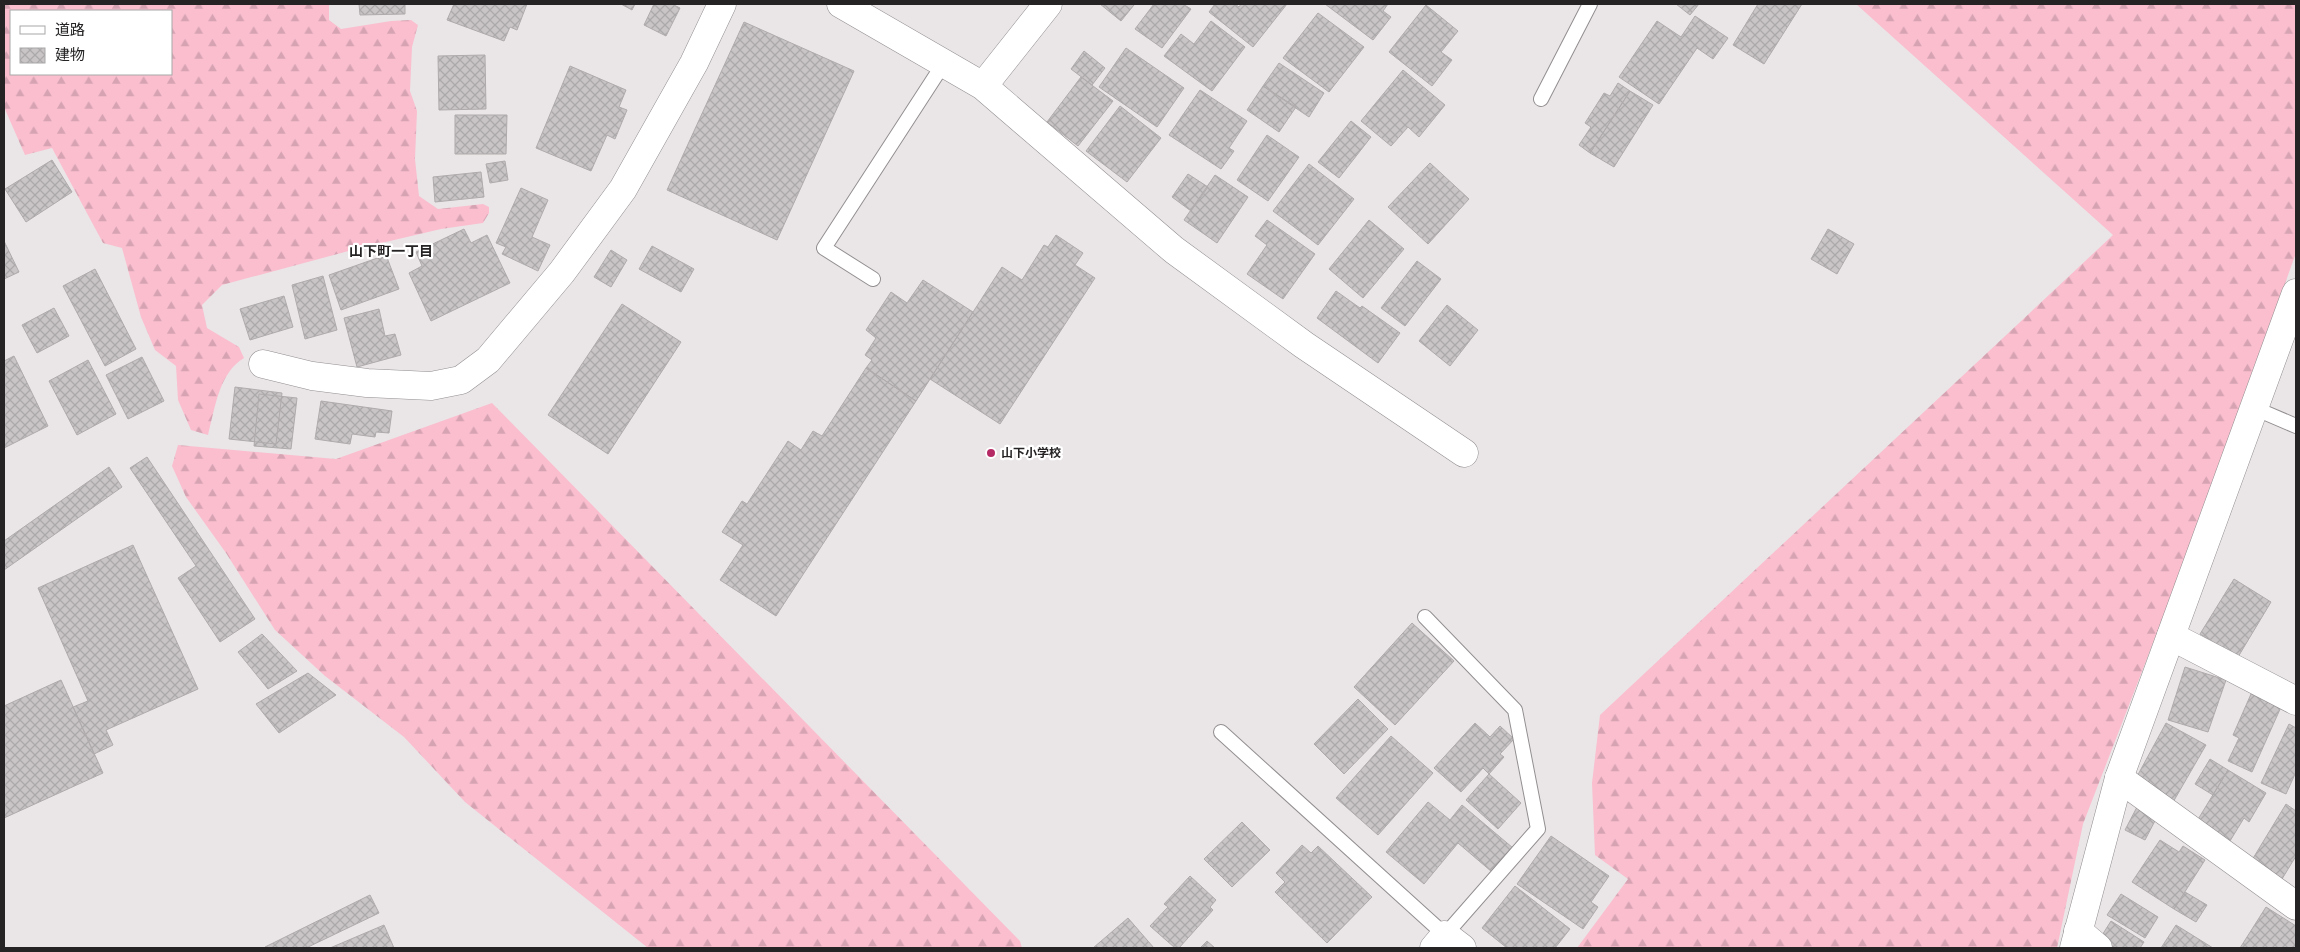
<svg xmlns="http://www.w3.org/2000/svg" width="2300" height="952" font-family="Inter,'Noto Sans JP',sans-serif">
	<style>
		.forest { fill: url(#forest-firs); fill-rule: evenodd }
		.building { fill: url(#building-cross-hatch); stroke: #afabac }
		.lines { fill: none; stroke-linecap: round; stroke-linejoin: round }
		.lane-casing { stroke: #938f90; stroke-width: 16 }
		.street-casing { stroke: #938f90; stroke-width: 29 }
		.secondary-casing { stroke: #938f90; stroke-width: 29 }
		.lane { stroke: #fff; stroke-width: 14 }
		.street { stroke: #fff; stroke-width: 28 }
		.secondary { stroke: #fff; stroke-width: 28 }
		.poi-dot { fill: #b52a65; stroke: #fff; stroke-width: 2 }
		.labels { text-anchor: middle; stroke-width: 4.5; stroke-linejoin: round; paint-order: stroke }
		.poi-label { font-size: 12px; font-weight: bold; fill: #252324; stroke: #fff; text-anchor: start }
		.neighbourhood-label { font-size: 14px; font-weight: bold; fill: #252324; stroke: #fff }
	</style>
	<defs>
		<pattern id="forest-firs" width="22" height="20" patternUnits="userSpaceOnUse" patternTransform="scale(1.25)"><rect width="22" height="20" fill="#fabecf"/><path d="M5 1l3.5 6h-7zM16 11l3.5 6h-7z" fill="#d6a3b2"/></pattern>
		<pattern id="building-cross-hatch" width="8" height="8" patternUnits="userSpaceOnUse" patternTransform="scale(1.25)"><rect width="8" height="8" fill="#c9c5c6"/><path d="M0 0l8 8M0 8l8-8" fill="none" stroke="#aca9aa"/></pattern>
	</defs>
	<rect width="100%" height="100%" fill="#eae6e7"/>
	<path class="forest" d="M4,4H329V20L341,29L391,21L411,20L418,25L412,47L410,91L417,111L415,159L419,196L438,209L483,204L489,207V213L483,223L441,229L356,249L222,285L202,305L207,328L239,347L244,358C219,373 215,408 208,435L191,430L178,400L176,366L155,350L141,317L122,248L103,243L52,148L25,155L4,107ZM11,11H171V74H11Z
		M1856,4H2296V253L2194,537L2083,824L2057,948H1577L1628,879L1595,855L1592,783L1600,715L2113,235Z
		M492,403L1020,941L1022,948H648L465,802L404,737L325,676L275,630L226,553L186,497L172,466L178,445L336,459Z"/>
	<path class="building" d="M359,4H405V14L360,15Z
		M454,4H527L517,30L510,27L504,41L447,20Z
		M621,4H635L632,10Z
		M654,4H672L680,8L666,36L644,25Z
		M1100,4H1133L1134,5L1121,21Z
		M1154,4H1183L1191,9L1162,48L1135,29Z
		M1215,4H1235L1239,7L1241,4H1287L1253,47L1209,12Z
		M1325,4H1388L1383,11L1391,17L1373,40Z
		M1676,4H1699L1690,15Z
		M1758,4H1802L1764,64L1733,45Z
		M1426,5L1458,31L1441,52L1452,60L1432,86L1389,52Z
		M1318,13L1364,47L1329,92L1283,58Z
		M1695,16L1728,38L1713,59L1697,48L1659,104L1619,77L1657,21L1681,37Z
		M1211,21L1245,47L1212,91L1164,56L1181,34L1194,44Z
		M744,22L854,71L777,240L667,190Z
		M1126,48L1184,88L1157,127L1099,87Z
		M1084,51L1105,68L1092,85L1071,69Z
		M485,55L486,109L439,110L438,56Z
		M1279,63L1324,93L1309,117L1263,86Z
		M570,66L626,90L619,107L627,110L615,139L607,135L591,171L536,148Z
		M1403,70L1445,105L1419,137L1408,127L1391,146L1361,121Z
		M1081,77L1113,101L1078,146L1047,122Z
		M1618,83L1630,91L1590,153L1579,145L1591,127L1585,123L1604,93L1610,96Z
		M1263,86L1296,107L1279,132L1247,110Z
		M1200,90L1247,121L1229,148L1234,151L1221,169L1169,135Z
		M1630,91L1653,105L1614,167L1590,153Z
		M1120,106L1161,138L1127,182L1086,151Z
		M455,115H507L506,154H455Z
		M1351,121L1371,137L1339,178L1318,162Z
		M1267,135L1299,157L1268,201L1237,180Z
		M52,160L72,192L26,222L5,189Z
		M505,161L508,180L490,183L486,164Z
		M1430,163L1469,199L1428,244L1388,207Z
		M1309,164L1354,199L1318,245L1273,211Z
		M481,172L484,197L435,202L433,177Z
		M1188,174L1208,187L1191,211L1172,197Z
		M1215,175L1248,197L1217,243L1184,220Z
		M521,188L548,200L532,237L550,245L538,271L502,254L506,247L496,243Z
		M1267,220L1315,254L1283,299L1247,274L1267,245L1255,236Z
		M1369,220L1404,249L1363,298L1329,269Z
		M464,229L471,243L487,235L510,283L431,321L409,273L422,266L416,252Z
		M1828,229L1854,244L1837,274L1811,259Z
		M1056,235L1083,253L1075,265L1095,278L1000,424L930,379L1002,267L1022,280L1044,245L1048,247Z
		M4,241L19,272L4,279Z
		M652,246L694,269L681,292L639,269Z
		M611,250L627,260L611,287L594,277Z
		M386,255L399,289L341,310L329,275Z
		M1417,261L1441,279L1405,326L1381,308Z
		M95,269L136,349L105,366L63,286Z
		M323,276L337,330L305,339L292,285Z
		M923,280L973,312L916,401L866,368L872,360L865,355L876,338L866,330L891,292L907,303Z
		M1336,291L1360,308L1362,306L1400,333L1378,363L1317,318Z
		M284,296L293,327L250,340L240,309Z
		M622,304L681,342L608,454L548,415Z
		M1447,305L1478,330L1450,366L1419,341Z
		M54,308L69,336L37,353L22,325Z
		M379,309L385,336L395,334L401,355L357,367L344,318Z
		M14,356L48,426L4,448V361Z
		M142,357L164,401L128,419L106,375Z
		M88,360L116,414L77,435L49,381Z
		M866,368L916,401L776,616L720,580L743,545L722,532L742,501L747,504L788,441L801,450L813,431L822,436Z
		M235,387L282,393L276,444L229,439Z
		M259,394L297,398L291,449L254,446Z
		M321,401L392,411L389,433L376,432L375,437L352,434L350,444L315,439Z
		M147,457L255,619L220,642L178,578L196,566L130,468Z
		M109,467L122,487L4,570V541Z
		M133,545L198,689L106,730L113,745L94,754L73,707L88,701L38,588Z
		M2234,579L2271,602L2238,657L2200,634Z
		M1412,623L1454,661L1395,725L1354,687Z
		M262,634L297,671L268,689L238,652Z
		M2185,667L2226,680L2208,732L2168,720Z
		M308,673L336,695L279,733L256,704Z
		M61,680L103,773L4,818V706Z
		M2251,694L2281,707L2252,772L2228,761L2239,738L2233,735Z
		M1358,699L1388,729L1344,774L1314,744Z
		M1475,723L1490,737L1500,726L1514,739L1500,754L1504,757L1489,774L1483,768L1461,792L1434,768Z
		M2166,723L2206,745L2172,804L2134,782Z
		M2289,724L2296,728V772L2286,794L2261,783Z
		M1391,736L1433,773L1378,835L1336,798Z
		M2210,759L2228,770L2213,795L2195,784Z
		M2228,770L2266,793L2249,822L2244,818L2230,841L2197,821Z
		M1489,774L1521,803L1498,829L1466,800Z
		M1428,802L1450,820L1462,805L1513,848L1492,872L1458,843L1424,884L1386,852Z
		M2286,804L2296,811V856L2282,879L2252,860Z
		M2137,807L2157,817L2145,840L2125,830Z
		M1242,822L1270,850L1232,887L1204,859Z
		M1551,836L1609,876L1591,902L1598,907L1583,929L1517,884Z
		M2160,840L2179,852L2183,846L2205,860L2174,909L2132,882Z
		M1302,845L1311,853L1318,846L1372,897L1327,943L1275,892L1285,882L1276,873Z
		M1190,876L1216,900L1210,907L1213,910L1179,948H1175L1150,926L1168,907L1164,904Z
		M1515,886L1570,929L1555,948H1507L1482,928Z
		M2185,892L2207,905L2196,922L2174,909Z
		M2121,894L2158,917L2145,938L2107,915Z
		M370,895L379,913L306,948H266L265,947Z
		M2266,907L2296,926V948H2240Z
		M1128,918L1154,948H1093Z
		M2111,921L2144,942L2140,948H2112L2099,940Z
		M384,925L394,948H330Z
		M2176,925L2213,948H2161Z
		M1207,941L1215,948H1200Z"/>
	<g class="lines">
		<defs>
			<path id="lane" d="M1541,99L1590,4
				M873,279L824,248L944,63
				M2254,408L2296,426
				M1221,732L1445,935L1538,829L1515,710L1425,617"/>
			<path id="street" d="M841,4L983,86L1174,250L1304,345L1464,453
				M983,86L1048,4
				M263,364L312,376L367,383L431,386L461,380L488,360L562,272L623,189L694,63L722,4
				M2171,636L2296,701
				M2119,778L2296,906
				M2078,931L2098,948
				M1434,948L1445,935L1462,948"/>
			<path id="secondary" d="M2074,948L2119,778L2296,293"/>
		</defs>
		<use href="#lane" class="lane-casing"/>
		<use href="#street" class="street-casing"/>
		<use href="#secondary" class="secondary-casing"/>
		<use href="#lane" class="lane"/>
		<use href="#street" class="street"/>
		<use href="#secondary" class="secondary"/>
	</g>
	<circle class="poi-dot" cx="991" cy="453" r="5"/>
	<g class="labels">
		<g class="poi-label">
			<text x="1001" y="457">山下小学校</text>
		</g>
		<g class="neighbourhood-label">
			<text x="391" y="256">山下町一丁目</text>
		</g>
	</g>
	<rect width="2300" height="952" fill="none" stroke="#252324" stroke-width="10"/>
	<rect x="10" y="10" width="162" height="65" fill="#ffffff" stroke="#a8a7a7"/>
	<rect x="20" y="26" width="25" height="8" fill="#ffffff" stroke="#a8a7a7"/>
	<text x="55" y="35" font-size="15" fill="#252324">道路</text>
	<rect x="20" y="48" width="25" height="15" fill="url(#building-cross-hatch)" stroke="#a8a7a7"/>
	<text x="55" y="60" font-size="15" fill="#252324">建物</text>
</svg>
